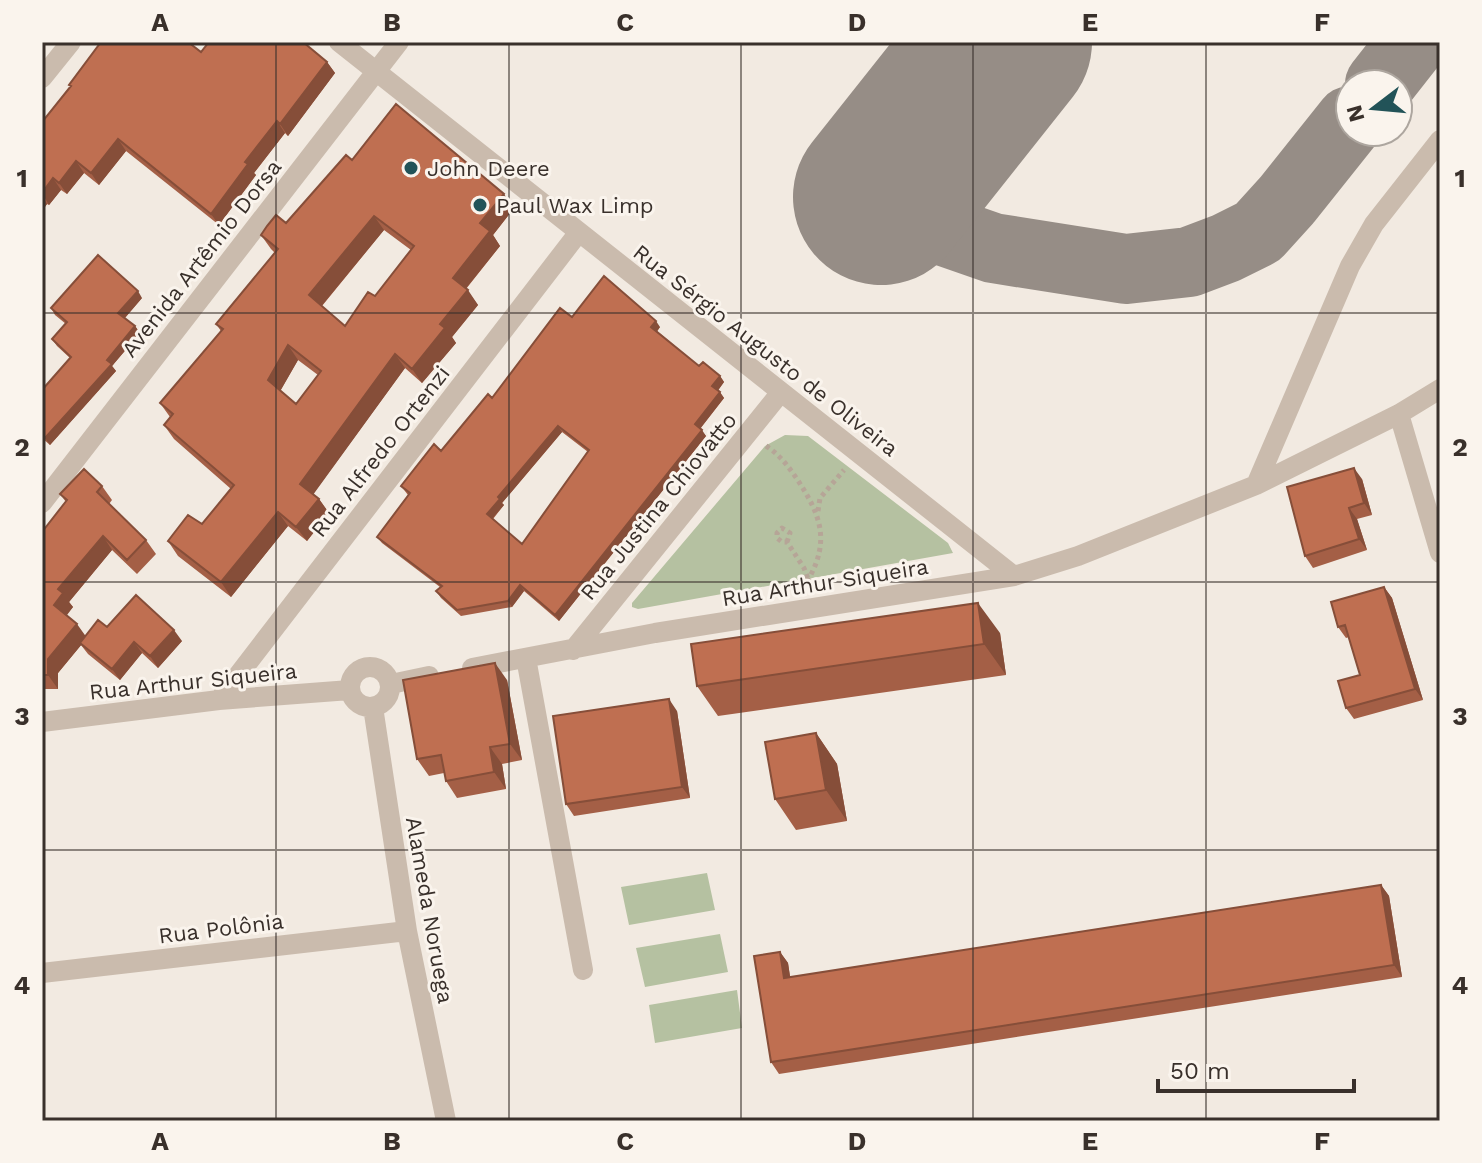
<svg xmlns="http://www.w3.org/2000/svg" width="1482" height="1163" font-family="'Work Sans',sans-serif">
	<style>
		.green { fill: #b5c1a1 }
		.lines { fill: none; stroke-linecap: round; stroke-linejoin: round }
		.taxiway { stroke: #968d86; stroke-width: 70 }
		.runway { stroke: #968d86; stroke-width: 176 }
		.path { stroke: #b6a597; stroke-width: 5; stroke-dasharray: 4 4; stroke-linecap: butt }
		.minor { stroke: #cabbad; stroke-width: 20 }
		.wall { fill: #a45f46; fill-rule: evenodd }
		.shaded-wall { fill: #864e39 }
		.building { fill: #bf6f51; stroke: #864e39; stroke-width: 2; fill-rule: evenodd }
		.grid { fill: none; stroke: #39302b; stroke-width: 2; stroke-opacity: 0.55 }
		.poi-dot { fill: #225358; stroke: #faf4ed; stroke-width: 3 }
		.labels { text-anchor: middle; stroke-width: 6; stroke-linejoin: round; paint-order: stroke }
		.poi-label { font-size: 22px; fill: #39302b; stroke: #faf4ed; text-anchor: start }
		.street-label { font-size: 22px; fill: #39302b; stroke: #faf4ed }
		.neatline { fill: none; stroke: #39302b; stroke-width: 3 }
		.grid-label { font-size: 26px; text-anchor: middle; font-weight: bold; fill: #39302b }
	</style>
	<rect width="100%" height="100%" fill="#f2eae1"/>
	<path class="green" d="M785,435L808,436L948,543L953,553L638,609L632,607V603L765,446Z
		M707,873L715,910L629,925L621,887Z
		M720,934L728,972L645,987L636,948Z
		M737,990L742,1028L655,1043L649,1005Z"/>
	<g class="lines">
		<path class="taxiway" d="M1380,84L1413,42
			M881,197L947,232L993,248L1126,269L1189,262L1226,248L1258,232L1287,200L1350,121"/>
		<path class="runway" d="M881,197L1004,42"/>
		<path class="path" d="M766,446C779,454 788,466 797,479C820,514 831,540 808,580
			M818,511L820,498L844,470
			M787,542L790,533L782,528L777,533V538L782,542H787L804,568L808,579"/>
		<path class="minor" d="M339,42L1014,576
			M42,78L71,42
			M1399,414L1440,553
			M1256,485L1350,266L1374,224L1440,140
			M42,503L399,42
			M573,650L781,392
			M526,658L583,970
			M350 687a20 20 0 1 1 40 0a20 20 0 1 1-40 0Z
			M472,668L655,633L1014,576L1078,556L1256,485L1399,414L1440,389
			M391,684L429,676
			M219,700L579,232
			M373,707L407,931L446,1121
			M42,722L219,700L350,690
			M42,973L407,931"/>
	</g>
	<path class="wall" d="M201,52L327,62L335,73L288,136L285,133L254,173L256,175L219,225L126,151L99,185L84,173L67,194L61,190L49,205L47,204L42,211V122L71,87Z
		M352,160L514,208L493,235L500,246L466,289L478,305L452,337L456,343L422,383L405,368L313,494L319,499L329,513L307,541L288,526L231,597L178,556L168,541L202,524L231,489L174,439L164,425L170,417L160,403L221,331L216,324L275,253L271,249L261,235L286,223ZM384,230L411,250L375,296L345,326L322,306ZM298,360L318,375L296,404L280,391Z
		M142,298L125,318L135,326L140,333L112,366L116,371L50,445L42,438V390L70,358L57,346L52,339L66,324L55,315L51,308Z
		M572,317L660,327L657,331L699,366L720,376L724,382L718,390L724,398L700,429L706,436L559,621L524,591L512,607L461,616L441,598L436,591L440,587L382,543L377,537L408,495L401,486L441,451ZM562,432L588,452L522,544L493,519L504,505L502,503Z
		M1362,479L1372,515L1357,519L1367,550L1313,568L1305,556Z
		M102,486L112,500L109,504L146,540L156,554L137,574L112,550L69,602L73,607L66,615L85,636L107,627L182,641L158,668L142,653L120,680L88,654L81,645L58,673V689H42V532L66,502L60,494Z
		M1384,587L1392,598L1423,700L1354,719L1346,708L1360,675L1349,637L1346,638L1338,627Z
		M1000,633L1006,675L718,716L697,686Z
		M507,680L522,760L502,764L506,789L457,798L446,781L444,773L429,776L417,759Z
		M677,711L690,798L574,816L566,804Z
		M816,733L837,764L847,821L796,830L775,799Z
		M1381,885L1389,896L1402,977L779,1074L771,1062L780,952L788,963L790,977Z"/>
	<path class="shaded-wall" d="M327,62L335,73L288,136L280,124Z
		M277,121L285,133L254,173L256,175L219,225L211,214L245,162Z
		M118,139L126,151L99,185L91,173Z
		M76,161L84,173L67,194L59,183Z
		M53,178L61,190L49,205L42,193Z
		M504,194L514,208L493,235L500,246L463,292L453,278L480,223Z
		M42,196L47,204L42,211Z
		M374,216L384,230L319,309L309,295Z
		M468,290L478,305L452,337L456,343L422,383L412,369L440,324Z
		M138,291L142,298L123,320L118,313Z
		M656,321L660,327L656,333L651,327Z
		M135,326L140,333L112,366L116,371L50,445L45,438Z
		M288,345L298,360L278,395L268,380Z
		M395,354L405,368L310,499L300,484Z
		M720,376L724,382L717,392L712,386Z
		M720,392L724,398L699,430L695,424Z
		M558,426L562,432L502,503L504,505L491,520L487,514L498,497Z
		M702,430L706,436L559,621L555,615Z
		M1354,468L1362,479L1372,515L1364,503Z
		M319,499L329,513L307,541L296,527Z
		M1349,508L1357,519L1367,550L1359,539Z
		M278,512L288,526L231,597L221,582Z
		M103,536L112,550L69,602L73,607L64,619L54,605L58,589Z
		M520,585L524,591L512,607L508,601Z
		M1384,587L1392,598L1423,700L1415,689Z
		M978,603L1000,633L1006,675L984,644Z
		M77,624L87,638L58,673V689L48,675V659Z
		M174,630L182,641L158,668L150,656Z
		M134,642L142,653L120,680L112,669Z
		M495,663L507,680L522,760L510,744Z
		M669,699L677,711L690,798L682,787Z
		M816,733L837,764L847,821L826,790Z
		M490,747L502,764L506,789L494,772Z
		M1381,885L1389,896L1402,977L1394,965Z
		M780,952L788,963L792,989L784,978Z"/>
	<path class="building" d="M101,42H188L201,52L209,42H303L327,62L280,124L277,121L245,162L248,164L211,214L118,139L91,173L76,161L59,183L53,178L42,193V122L71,86L69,85Z
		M396,104L504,194L480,223L490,231L453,278L468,290L440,324L445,328L412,369L395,354L300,484L319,499L296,527L278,512L221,582L168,541L188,515L202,524L234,485L164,425L173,414L160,403L223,329L216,324L278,249L261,235L267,226L276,215L286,223L346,155L352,160ZM374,216L414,246L375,296L368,292L345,326L309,295ZM288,345L321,371L296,404L268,380Z
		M98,255L138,291L118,313L135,326L107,360L112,364L45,438L42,435V390L71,357L52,339L67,322L51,308Z
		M604,276L656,321L651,327L699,366L703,362L720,376L712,386L720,392L695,424L702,430L555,615L520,585L508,601L457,610L436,591L442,586L377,537L410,493L401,486L434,444L441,451L488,394L492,398L560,308L572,317ZM558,426L589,450L522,544L487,514L500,499L498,497Z
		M1354,468L1364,503L1349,508L1359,539L1305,556L1287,487Z
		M84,469L102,486L97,492L146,540L127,560L103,536L58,589L63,593L54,605L77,624L48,659V675H42V532L67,500L60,494Z
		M1384,587L1415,689L1346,708L1338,681L1360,675L1345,625L1338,627L1331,602Z
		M136,595L174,630L150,656L134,642L112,669L80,643L98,620L107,627Z
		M978,603L984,644L697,686L691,644Z
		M495,663L510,744L490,747L494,772L446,781L441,755L417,759L403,680Z
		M669,699L682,787L566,804L553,716Z
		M816,733L826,790L775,799L765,742Z
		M1381,885L1394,965L771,1062L754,956L780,952L784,978Z"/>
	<path class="grid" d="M276,42V1121M509,42V1121M741,42V1121M973,42V1121M1206,42V1121M42,313H1440M42,582H1440M42,850H1440"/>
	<g class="poi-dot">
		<circle cx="411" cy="168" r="8"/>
		<circle cx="480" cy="205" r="8"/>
	</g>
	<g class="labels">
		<g class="poi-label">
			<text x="427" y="176">John Deere</text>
			<text x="496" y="213">Paul Wax Limp</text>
		</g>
		<g class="street-label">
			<text transform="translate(201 258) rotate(-52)" y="8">Avenida Artêmio Dorsa</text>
			<text transform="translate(766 350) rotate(38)" y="8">Rua Sérgio Augusto de Oliveira</text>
			<text transform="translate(380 451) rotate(-52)" y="8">Rua Alfredo Ortenzi</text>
			<text transform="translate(658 506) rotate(-51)" y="8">Rua Justina Chiovatto</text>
			<text transform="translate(825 582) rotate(-9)" y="8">Rua Arthur Siqueira</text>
			<text transform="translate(193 681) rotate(-6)" y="8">Rua Arthur Siqueira</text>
			<text transform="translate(430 910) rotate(80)" y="8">Alameda Noruega</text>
			<text transform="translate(221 928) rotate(-7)" y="8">Rua Polônia</text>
		</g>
	</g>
	<rect width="1482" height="1163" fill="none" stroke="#faf4ed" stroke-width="88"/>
	<g transform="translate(1374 108) rotate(254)"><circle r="38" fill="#faf4ed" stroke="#ada69f" stroke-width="2"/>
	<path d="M0-6L14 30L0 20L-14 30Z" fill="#225358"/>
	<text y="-12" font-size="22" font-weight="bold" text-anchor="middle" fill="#39302b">N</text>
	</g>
	<path d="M1158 1079v12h196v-12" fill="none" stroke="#39302b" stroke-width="4"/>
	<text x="1170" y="1079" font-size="24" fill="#39302b" stroke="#faf4ed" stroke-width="6" paint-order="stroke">50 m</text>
	<rect x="44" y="44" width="1394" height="1075" class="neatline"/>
	<g class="grid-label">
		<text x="160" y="31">A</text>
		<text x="392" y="31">B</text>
		<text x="625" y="31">C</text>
		<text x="857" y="31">D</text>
		<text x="1090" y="31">E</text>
		<text x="1322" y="31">F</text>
		<text x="22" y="187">1</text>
		<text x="1460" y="187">1</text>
		<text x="22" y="456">2</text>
		<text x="1460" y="456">2</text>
		<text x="22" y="725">3</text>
		<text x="1460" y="725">3</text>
		<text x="22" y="994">4</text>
		<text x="1460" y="994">4</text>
		<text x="160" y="1150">A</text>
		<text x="392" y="1150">B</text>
		<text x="625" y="1150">C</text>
		<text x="857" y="1150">D</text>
		<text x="1090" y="1150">E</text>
		<text x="1322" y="1150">F</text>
	</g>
</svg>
